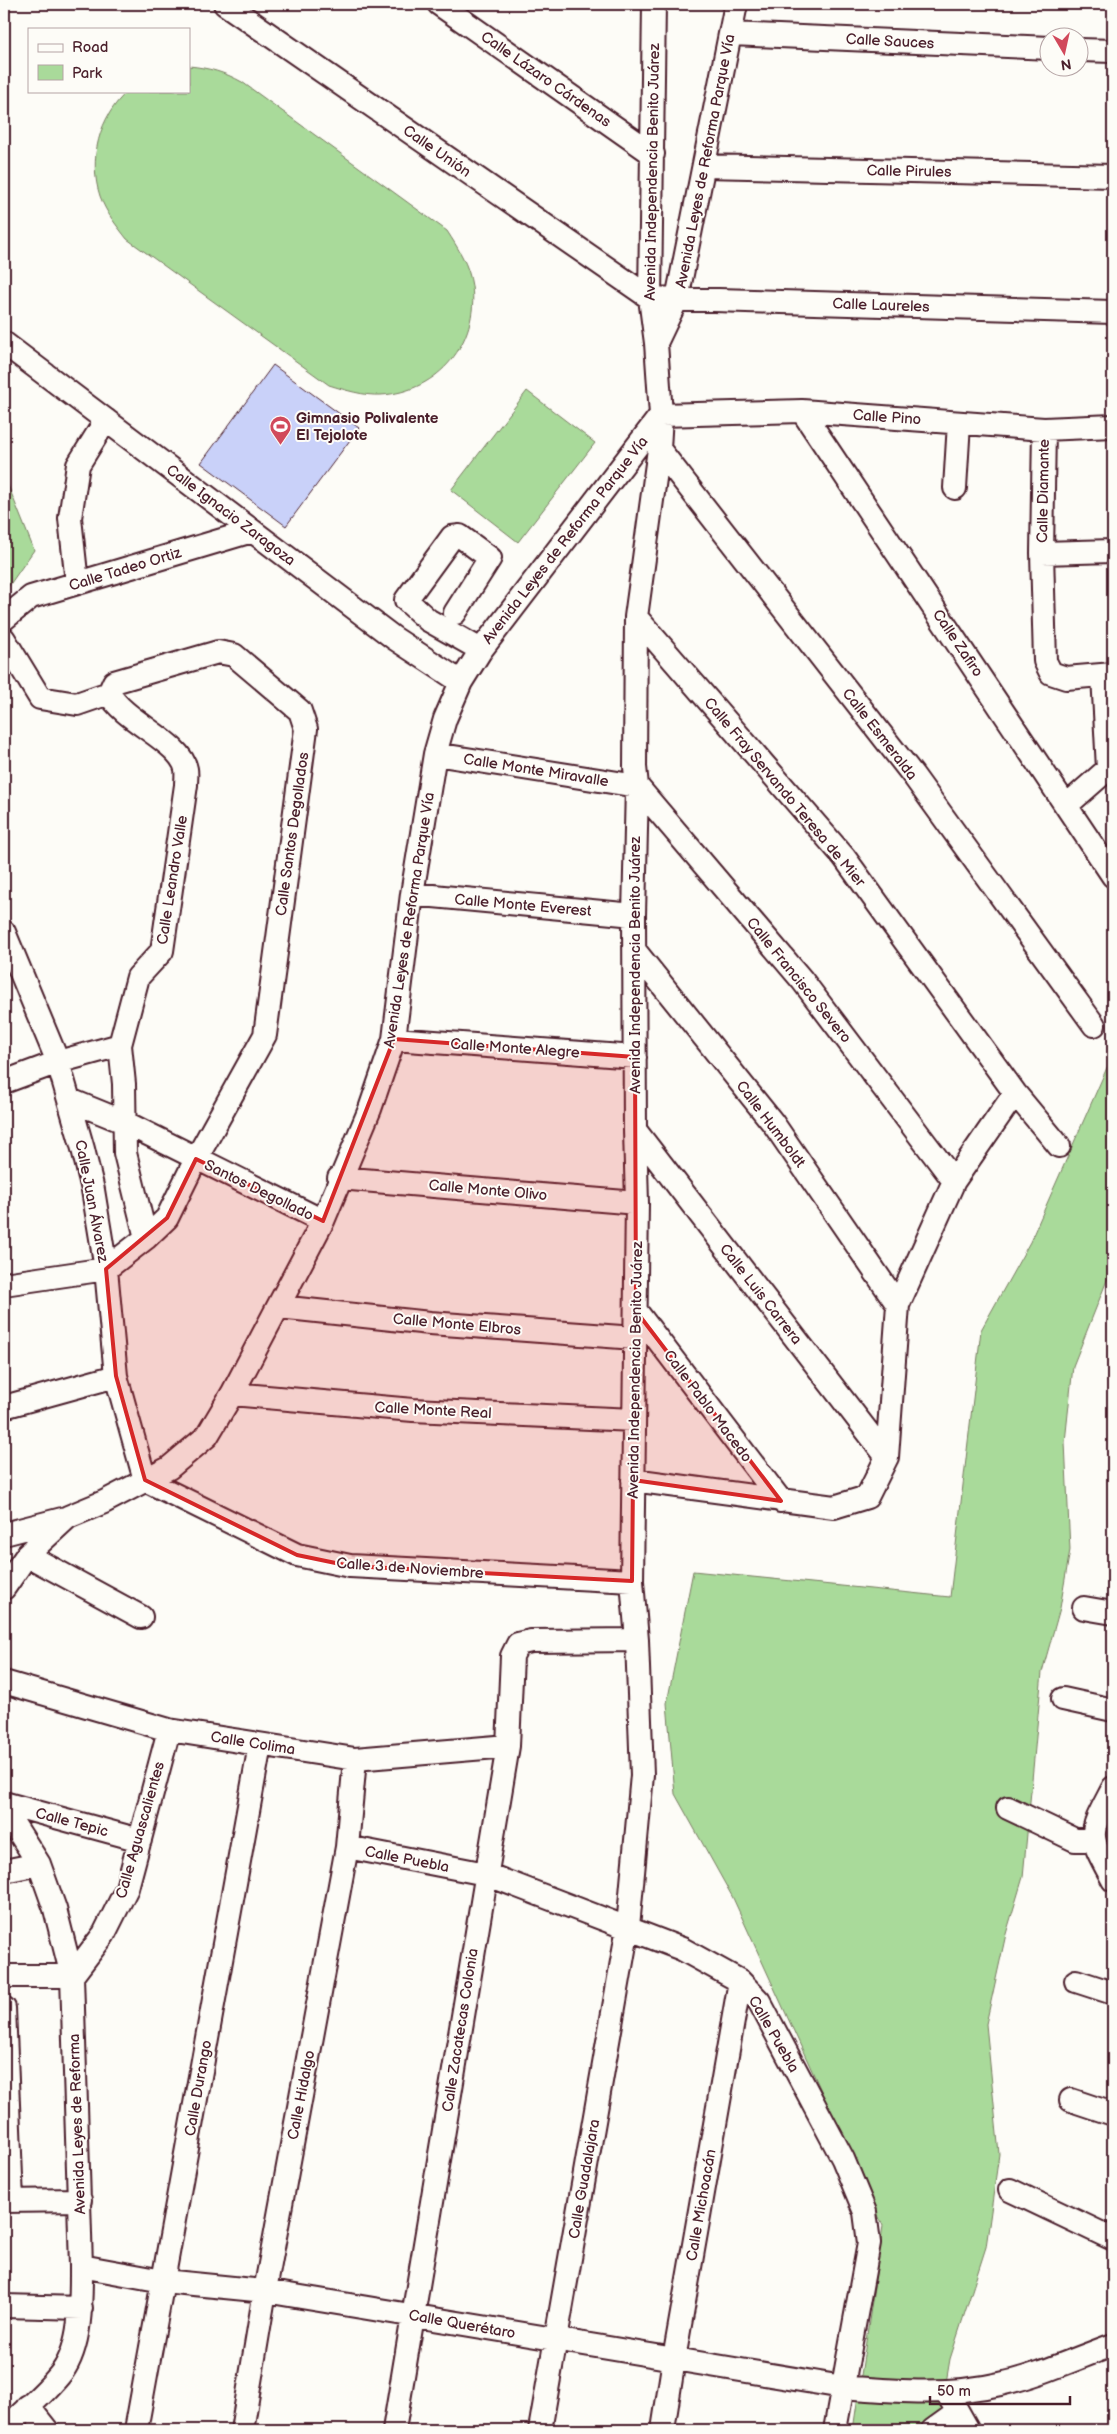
<svg xmlns="http://www.w3.org/2000/svg" width="1117" height="2434" font-family="'Balsamiq Sans',sans-serif">
	<style>
		.green { fill: #a9da9a; stroke: #7a7c62 }
		.building { fill: #c9d1f9; stroke: #4a1f2b }
		.lines { fill: none; stroke-linecap: round; stroke-linejoin: round }
		.minor-casing { stroke: #4a1f2b; stroke-width: 26 }
		.minor { stroke: #fdfcf7; stroke-width: 22 }
		.marked { fill: #d62828; fill-opacity: 0.2; stroke: #d62828; stroke-width: 4; stroke-linejoin: round }
		.labels { text-anchor: middle; stroke-width: 4; stroke-linejoin: round; paint-order: stroke }
		.street-label { font-size: 15px; fill: #4a1f2b; stroke: #fdfcf7 }
		.poi-label { font-size: 15px; font-weight: bold; fill: #4a1f2b; stroke: #fdfcf7; text-anchor: start }
	</style>
	<rect width="100%" height="100%" fill="#fdfcf7"/>
	<filter id="ink" filterUnits="userSpaceOnUse"><feTurbulence type="fractalNoise" baseFrequency=".02" numOctaves="2"/><feDisplacementMap in="SourceGraphic" scale="10" xChannelSelector="R" yChannelSelector="G"/><feConvolveMatrix kernelMatrix="1 2 1 2 8 2 1 2 1" color-interpolation-filters="sRGB"/></filter>
	<g filter="url(#ink)">
		<path class="green" d="M189,66C209,68 224,72 242,82L447,231C458,248 469,265 472,286C479,342 439,392 381,395C364,396 345,390 329,385L127,239C117,226 106,213 100,196C88,160 99,116 128,91H189Z
			M527,391L595,443L518,542L451,490Z
			M4,475L34,550L4,593Z
			M1113,1054V1265L1073,1366L1065,1442L1070,1550L1060,1608L1042,1672L1023,1877L1006,1934L986,2024L999,2154L986,2247L950,2359L938,2430H853L883,2226L733,1898L675,1794L667,1703L693,1571L950,1597L981,1330L1030,1242Z"/>
		<path class="building" d="M273,365L359,428L286,526L201,463Z"/>
		<g class="lines">
			<defs>
				<path id="minor" d="M225,4L650,298L1113,312
					M439,4L653,154
					M731,34L1050,48
					M1080,50L1113,51
					M704,166L1113,176
					M4,343L394,638L461,682
					M656,343L677,299L736,4
					M802,411L1113,876
					M661,415L802,411L1044,429L1113,426
					M1044,429L1042,553L1045,661L1051,673L1066,678L1113,674
					M659,449L913,775L1094,1025
					M955,488L959,423
					M1042,553L1113,551
					M77,583L70,518L78,465L106,420
					M455,613L490,558L460,536L452,537L406,600L428,620L481,650
					M636,617L844,857L1015,1093L1059,1146
					M4,619L31,597L252,531
					M4,639L40,698L77,704L109,693L114,682L218,652L234,655L300,711L306,729L265,1035L196,1159L167,1218L146,1238L106,1269L4,1284
					M109,693C123,721 181,742 186,769C187,774 186,780 186,785L162,951L138,977L120,1045L124,1084L125,1153L146,1238
					M435,754L637,786L802,980L954,1181
					M1067,805L1108,769L1103,675
					M412,894L634,915
					M4,932L58,1062L83,1149L93,1190L106,1269L116,1376L145,1480L297,1555L350,1566L632,1581
					M635,951L773,1123L898,1305
					M394,1039L635,1057
					M4,1082L58,1062L120,1045
					M70,1100L124,1122L323,1221
					M635,1130L887,1457
					M339,1178L637,1203
					M279,1307L430,1323L635,1338
					M636,1311L781,1501
					M232,1394L413,1410L634,1420
					M4,1407L116,1376
					M633,1480L834,1507L867,1497L887,1457L898,1305L954,1181L1015,1093
					M4,1534L66,1518
					M27,1555L141,1617
					M4,1588L27,1555L68,1517L104,1502L169,1468L207,1436L232,1394L323,1221L370,1109L394,1039L412,894L435,754L445,719L461,682L481,650L661,415
					M1084,1608L1113,1613
					M4,1682L169,1730L355,1759L508,1746
					M1063,1699L1113,1710
					M1113,1788C1088,1836 1087,1832 1113,1880
					M4,1803L140,1840
					M1008,1808L1075,1840H1085L1093,1835
					M4,1809L39,1864L55,1909L72,1976L81,2266C81,2298 82,2345 62,2372C46,2393 23,2411 4,2430
					M347,1847L486,1874L682,1949L740,1981L759,2001L843,2159L865,2212L869,2243L835,2430
					M4,1871L39,1864
					M4,1976H72L104,1934L127,1888L169,1730
					M1076,1981L1113,1993
					M4,2008L12,2201
					M1071,2100L1113,2114
					M1010,2190L1113,2239
					M4,2201L80,2200
					M81,2266L163,2281L265,2291L843,2387C894,2391 950,2396 1000,2384C1038,2376 1077,2358 1113,2345
					M4,2306L81,2308
					M946,2391L968,2430
					M28,2406L47,2430
					M136,2430L260,1745
					M242,2430L265,2291L347,1847L355,1759
					M394,2430L508,1746L512,1656L518,1644L531,1641L637,1640
					M540,2430L628,1927L642,1775L637,1640L632,1581L637,1203L635,1130L634,915L637,786L635,767L636,617L659,449L661,415L656,343L650,298L654,4
					M663,2430L674,2359L740,1981
					M933,2430L958,2412"/>
			</defs>
			<use href="#minor" class="minor-casing"/>
			<use href="#minor" class="minor"/>
		</g>
	</g>
	<path class="marked" d="M394,1039L635,1057L636,1311L781,1501L633,1480L632,1581L350,1566L297,1555L145,1480L116,1376L106,1269L167,1218L196,1159L323,1221Z"/>
	<defs>
		<symbol id="stadium-pin" viewBox="-11 -11 22 30"><path d="M0 17L-7.5 6A9.5 9.5 0 1 1 7.5 6Z" fill="#d1495b" stroke="#fdfcf7"/><path d="M0-5a6.5 5 0 1 0 0 10a6.5 5 0 1 0 0-10ZM-3.5-1.8h7v3.6h-7Z" fill="#fff"/></symbol>
	</defs>
	<g fill-rule="evenodd">
		<use href="#stadium-pin" x="268" y="414" width="25" height="34"/>
	</g>
	<g class="labels">
		<g class="street-label">
			<text transform="translate(890 41) rotate(3)" y="5">Calle Sauces</text>
			<text transform="translate(546 79) rotate(35)" y="5">Calle Lázaro Cárdenas</text>
			<text transform="translate(437 151) rotate(35)" y="5">Calle Unión</text>
			<text transform="translate(705 161) rotate(-79)" y="5">Avenida Leyes de Reforma Parque Vía</text>
			<text transform="translate(909 171) rotate(1)" y="5">Calle Pirules</text>
			<text transform="translate(652 172) rotate(-89)" y="5">Avenida Independencia Benito Juárez</text>
			<text transform="translate(881 305) rotate(2)" y="5">Calle Laureles</text>
			<text transform="translate(887 417) rotate(4)" y="5">Calle Pino</text>
			<text transform="translate(1043 491) rotate(-89)" y="5">Calle Diamante</text>
			<text transform="translate(231 515) rotate(37)" y="5">Calle Ignacio Zaragoza</text>
			<text transform="translate(565 540) rotate(-52)" y="5">Avenida Leyes de Reforma Parque Vía</text>
			<text transform="translate(125 569) rotate(-17)" y="5">Calle Tadeo Ortiz</text>
			<text transform="translate(958 643) rotate(56)" y="5">Calle Zafiro</text>
			<text transform="translate(880 734) rotate(52)" y="5">Calle Esmeralda</text>
			<text transform="translate(536 770) rotate(9)" y="5">Calle Monte Miravalle</text>
			<text transform="translate(785 792) rotate(50)" y="5">Calle Fray Servando Teresa de Mier</text>
			<text transform="translate(292 834) rotate(-82)" y="5">Calle Santos Degollados</text>
			<text transform="translate(172 880) rotate(-81)" y="5">Calle Leandro Valle</text>
			<text transform="translate(523 905) rotate(5)" y="5">Calle Monte Everest</text>
			<text transform="translate(409 920) rotate(-81)" y="5">Avenida Leyes de Reforma Parque Vía</text>
			<text transform="translate(635 965) rotate(-90)" y="5">Avenida Independencia Benito Juárez</text>
			<text transform="translate(799 980) rotate(51)" y="5">Calle Francisco Severo</text>
			<text transform="translate(515 1048) rotate(4)" y="5">Calle Monte Alegre</text>
			<text transform="translate(771 1124) rotate(53)" y="5">Calle Humboldt</text>
			<text transform="translate(259 1190) rotate(26)" y="5">Santos Degollado</text>
			<text transform="translate(488 1190) rotate(5)" y="5">Calle Monte Olivo</text>
			<text transform="translate(92 1201) rotate(79)" y="5">Calle Juan Álvarez</text>
			<text transform="translate(761 1294) rotate(52)" y="5">Calle Luis Carrera</text>
			<text transform="translate(457 1324) rotate(5)" y="5">Calle Monte Elbros</text>
			<text transform="translate(635 1370) rotate(-89)" y="5">Avenida Independencia Benito Juárez</text>
			<text transform="translate(708 1406) rotate(53)" y="5">Calle Pablo Macedo</text>
			<text transform="translate(433 1410) rotate(3)" y="5">Calle Monte Real</text>
			<text transform="translate(410 1568) rotate(4)" y="5">Calle 3 de Noviembre</text>
			<text transform="translate(253 1743) rotate(9)" y="5">Calle Colima</text>
			<text transform="translate(72 1822) rotate(15)" y="5">Calle Tepic</text>
			<text transform="translate(140 1830) rotate(-74)" y="5">Calle Aguascalientes</text>
			<text transform="translate(407 1859) rotate(11)" y="5">Calle Puebla</text>
			<text transform="translate(460 2030) rotate(-81)" y="5">Calle Zacatecas Colonia</text>
			<text transform="translate(774 2034) rotate(60)" y="5">Calle Puebla</text>
			<text transform="translate(198 2088) rotate(-80)" y="5">Calle Durango</text>
			<text transform="translate(301 2095) rotate(-79)" y="5">Calle Hidalgo</text>
			<text transform="translate(77 2124) rotate(-92)" y="5">Avenida Leyes de Reforma</text>
			<text transform="translate(584 2179) rotate(-80)" y="5">Calle Guadalajara</text>
			<text transform="translate(701 2205) rotate(-80)" y="5">Calle Michoacán</text>
			<text transform="translate(462 2324) rotate(10)" y="5">Calle Querétaro</text>
		</g>
		<g class="poi-label">
			<text x="296" y="423">Gimnasio Polivalente<tspan x="296" dy="17">El Tejolote</tspan></text>
		</g>
	</g>
	<rect width="1117" height="2434" fill="none" stroke="#fdfcf7" stroke-width="20"/>
	<rect x="10" y="10" width="1097" height="2414" fill="none" stroke="#4a1f2b" stroke-width="2" filter="url(#ink)"/>
	<rect x="28" y="28" width="162" height="65" fill="#fdfcf7" stroke="#b5a4a5"/>
	<rect x="38" y="44" width="25" height="8" fill="#fdfcf7" stroke="#b5a4a5"/>
	<text x="72" y="52" font-size="15" fill="#4a1f2b">Road</text>
	<rect x="38" y="65" width="25" height="15" fill="#a9da9a" stroke="#b5a4a5"/>
	<text x="72" y="78" font-size="15" fill="#4a1f2b">Park</text>
	<g transform="translate(1064 52) rotate(171)"><circle r="24" fill="#fdfcf7" stroke="#b5a4a5"/>
	<path d="M0-4L9 19L0 12L-9 19Z" fill="#d1495b"/>
	<text y="-8" font-size="14" font-weight="bold" text-anchor="middle" fill="#4a1f2b">N</text>
	</g>
	<path d="M930 2396v8h140v-8" fill="none" stroke="#4a1f2b" stroke-width="2.5"/>
	<text x="937" y="2396" font-size="15" fill="#4a1f2b" stroke="#fdfcf7" stroke-width="4" paint-order="stroke">50 m</text>
</svg>
